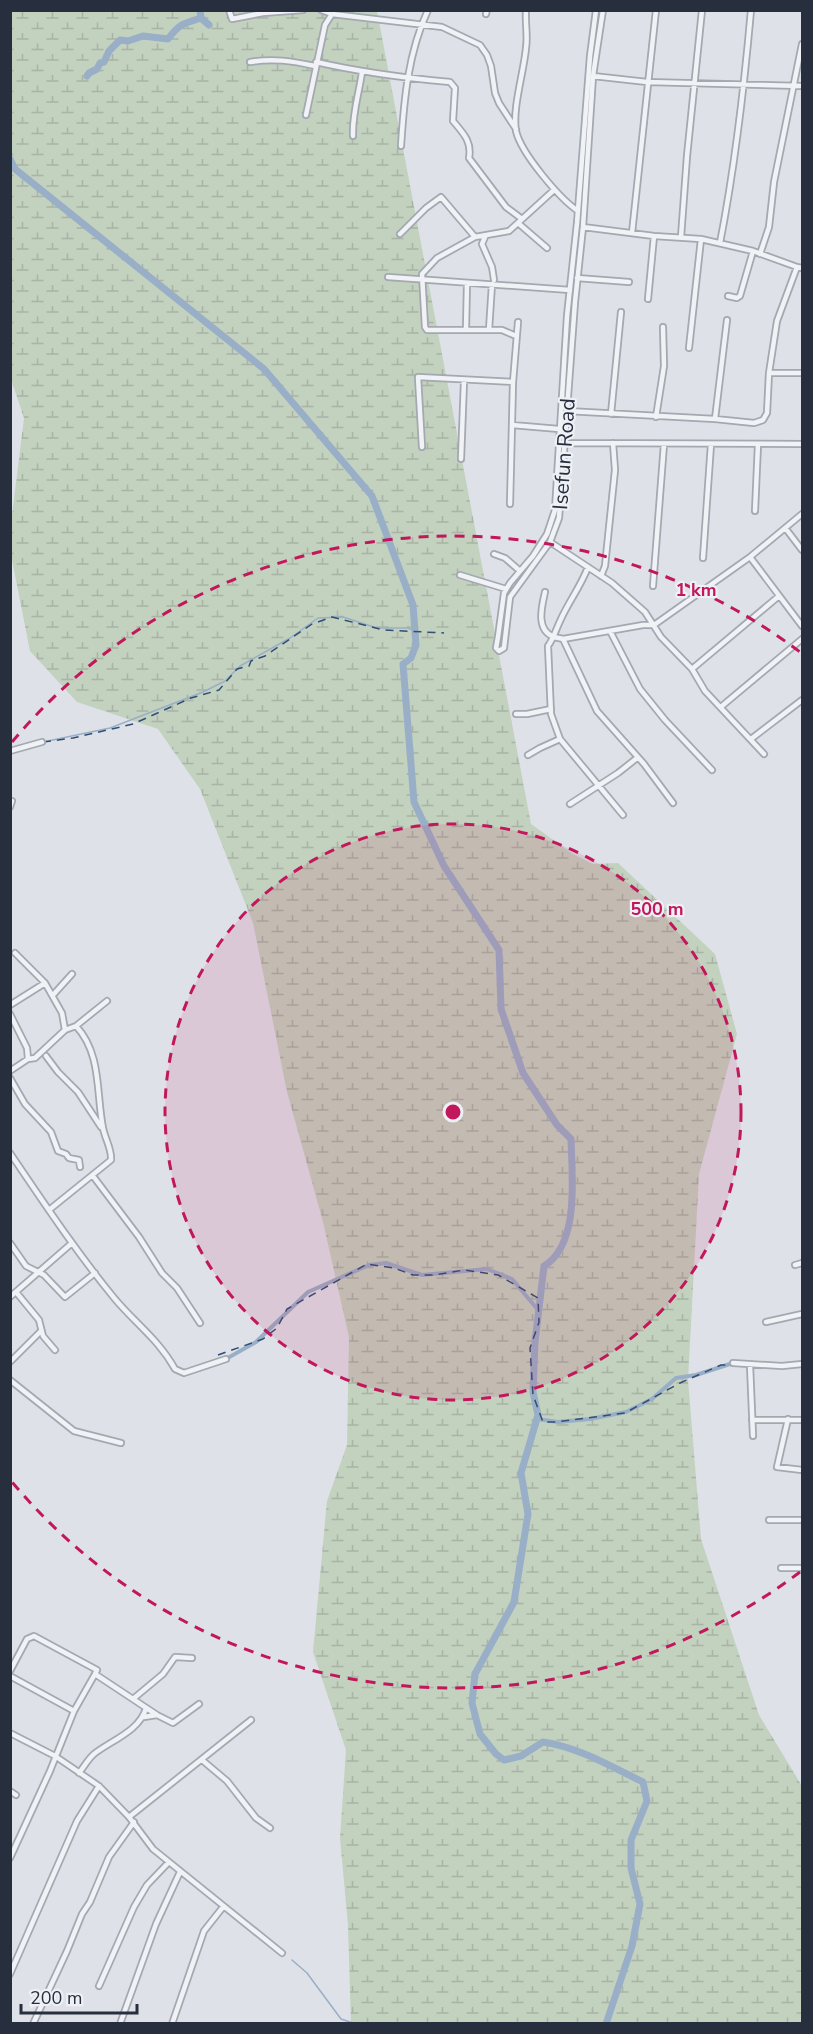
<svg xmlns="http://www.w3.org/2000/svg" width="813" height="2034" font-family="'Nunito Sans',sans-serif">
	<style>
		.wetland { fill: url(#wetland-marsh) }
		.lines { fill: none; stroke-linecap: round; stroke-linejoin: round }
		.stream { stroke: #99afc7; stroke-width: 1.5 }
		.canal { stroke: #99afc7; stroke-width: 4 }
		.river { stroke: #99afc7; stroke-width: 7 }
		.ferry { stroke: #324e71; stroke-width: 1.5; stroke-dasharray: 8 6; stroke-linecap: butt }
		.minor-casing { stroke: #a3a8b1; stroke-width: 8 }
		.minor { stroke: #f0f2f6; stroke-width: 4.5 }
		.ring { fill: none; stroke: #c2185b; stroke-width: 3; stroke-dasharray: 10 8 }
		.labels { text-anchor: middle; stroke-width: 4.5; stroke-linejoin: round; paint-order: stroke }
		.street-label { font-size: 21px; fill: #272f3e; stroke: #edf0f5 }
		.centre { fill: #c2185b; stroke: #edf0f5; stroke-width: 3 }
		.ring-label { font-size: 18px; text-anchor: middle; font-weight: bold; fill: #c2185b; stroke: #edf0f5; stroke-width: 4.5; stroke-linejoin: round; paint-order: stroke }
	</style>
	<defs>
		<pattern id="wetland-marsh" width="20" height="14" patternUnits="userSpaceOnUse" patternTransform="scale(1.5)"><rect width="20" height="14" fill="#c3d1bf"/><path d="M1 5h8M5 5V1M11 12h8M15 12V8" fill="none" stroke="#a8b4a5"/></pattern>
	</defs>
	<rect width="100%" height="100%" fill="#dee1e7"/>
	<path class="wetland" d="M11,11H377L531,824L573,854L593,864L618,863L715,954L737,1034L699,1174L688,1380L701,1539L759,1715L802,1786V2023H351L348,1925L340,1838L346,1750L313,1652L327,1501L347,1445L349,1337L323,1222L287,1092L253,923L200,789L158,729L77,702L30,651L11,555V523L24,418L11,379Z"/>
	<g class="lines">
		<path class="stream" d="M43,742L110,728L203,692L225,681L240,666L290,638L318,618L343,617L377,628H408L415,631
			M292,1960L307,1973L341,2019L356,2024"/>
		<path class="canal" d="M226,1359L256,1342L308,1292L369,1265L386,1263L422,1275L487,1269L512,1279L539,1311
			M537,1419L558,1422L590,1419L626,1412L652,1399L676,1378L696,1375L733,1363"/>
		<path class="river" d="M200,10L201,18L209,25
			M87,76L89,73L97,69L100,63L104,62L109,51L120,40L128,41L143,36L168,39C180,23 183,24 201,18
			M10,159L15,169L264,369L372,496L413,605L416,645L411,658L403,664L414,802L444,866L499,950L501,1009L523,1073L557,1125L571,1139C572,1176 580,1244 544,1266L535,1342L533,1392L538,1415L521,1473L528,1514L514,1602L475,1674L472,1703L480,1734L496,1754L504,1760L521,1756L543,1742C578,1747 612,1767 643,1782L647,1801L631,1840V1868L640,1904L632,1946L606,2024"/>
		<path class="ferry" d="M43,742L73,738L133,724L191,698L219,690L237,669L249,666L251,661L265,656L312,624L332,617L384,630L444,633
			M218,1355L263,1339L277,1328L287,1309L367,1264L394,1268L413,1275H434L464,1270L498,1275L538,1298L539,1322L530,1348L533,1395L543,1422H556L625,1413L680,1383L721,1365H731"/>
		<defs>
			<path id="minor" d="M229,10L232,19L263,13L303,10
				M321,10L332,14L442,27L480,45L487,55L491,66L495,93L499,103L516,129
				M526,10C525,23 528,36 526,48C524,71 512,109 516,131C521,153 559,198 578,211
				M596,10L590,56L577,223L567,316L555,510L547,534L533,556L510,583L504,593L498,637L496,648L499,651L504,648L510,597L550,542L559,518L575,302L583,227L593,76L603,10
				M486,14L487,10
				M250,62C273,58 292,61 315,66
				M316,62C360,72 405,78 450,82L455,88L453,121C464,134 472,142 469,158L506,207L522,219
				M593,76L647,82L802,86
				M306,115L325,25L332,14
				M353,136C352,114 359,94 362,72
				M401,146C404,100 408,53 428,10
				M518,223L547,248
				M583,227L654,236L701,239L753,251L797,267L802,268
				M632,233L656,10
				M400,234L426,208L441,197L475,237
				M485,237L482,244L492,267L494,280
				M681,237L687,156L702,10
				M720,243C735,166 744,89 751,10
				M760,254L769,227L774,182L802,44
				M388,277L570,290
				M577,278L629,282
				M728,296L737,298L740,296L753,251
				M648,299L654,236
				M466,329L467,283
				M489,330L492,284
				M516,336L502,330H427L425,327L422,274L437,258L475,237L509,231L554,190
				M689,348L701,239
				M769,373H802
				M567,411L715,419L754,423L763,420L767,413L769,373L777,321L797,267
				M611,414L621,312
				M656,417L664,366L663,327
				M715,419L727,320
				M512,425L559,429
				M565,443L802,444
				M422,447L418,377L513,382
				M461,459L464,381
				M510,504L513,382L518,322
				M755,511L758,444
				M786,529L802,550
				M550,542L612,583L645,612L661,637L692,669L705,691L764,754
				M494,554L505,558L520,571
				M750,557L802,626
				M703,558L711,444
				M588,567C581,586 569,601 561,619C556,629 554,638 548,646L551,714L560,739L623,815
				M460,575L506,589
				M601,576L605,566L615,470L613,443
				M653,586L664,444
				M545,592C542,606 535,630 554,637C557,638 560,638 563,639L597,711L644,764L673,803
				M610,631L640,689L665,720L712,770
				M563,639L643,625H654L750,557L802,514
				M692,669L779,596
				M722,706L802,639
				M516,714H527L551,709
				M751,739L802,700
				M10,751L42,742
				M528,755L540,748L560,739
				M570,804L618,773L637,758
				M10,807L12,801
				M15,953L45,983
				M53,995L72,974
				M10,1005L45,983L62,1013L65,1030
				M10,1014L27,1048L28,1059
				M46,1056L58,1072L78,1092L101,1127
				M10,1071L28,1059L35,1058L65,1030L76,1026
				M10,1078L25,1104L51,1132L58,1151L66,1154L69,1158L79,1160L80,1167
				M10,1153C44,1203 77,1253 115,1299C136,1324 159,1340 175,1369L184,1373L226,1359
				M93,1176L139,1237L162,1273L177,1288L200,1323
				M49,1210L111,1160C112,1149 105,1139 103,1128C96,1093 102,1054 76,1026L107,1001
				M10,1243L26,1266L44,1275L65,1297L95,1273
				M795,1265L802,1263
				M16,1292L39,1320L43,1336L55,1350
				M10,1297L72,1243
				M766,1322L802,1314
				M10,1362L41,1331
				M733,1363L782,1366L802,1364
				M750,1365L753,1436
				M10,1380L74,1431L121,1443
				M788,1419L777,1467L802,1470
				M752,1420H802
				M769,1520H802
				M781,1568H802
				M10,1671L27,1639L34,1636L97,1670L95,1674L157,1715
				M10,1676L74,1711
				M133,1699L163,1674L175,1657L192,1658
				M144,1717L157,1715L173,1723L199,1704
				M10,1733L55,1756L99,1786L129,1817L153,1849L282,1953
				M202,1760L227,1781L256,1818L270,1828
				M79,1773C84,1767 88,1759 94,1754C110,1741 140,1731 146,1708
				M10,1791L16,1795
				M129,1817L251,1720
				M10,1858L50,1771L74,1711L95,1674
				M10,1974L77,1821L99,1786
				M99,1986L134,1907L147,1885L168,1863
				M33,2024L67,1951L82,1914L90,1902L109,1857L134,1822
				M120,2024L156,1924L180,1872
				M172,2024L204,1931L223,1907"/>
		</defs>
		<use href="#minor" class="minor-casing"/>
		<use href="#minor" class="minor"/>
	</g>
	<circle cx="453" cy="1112" r="288" fill="#c2185b" fill-opacity=".12"/>
	<g class="ring">
		<circle cx="453" cy="1112" r="288"/>
		<path d="M800 1572A576 576 0 0 1 12 1482M12 742A576 576 0 0 1 800 652"/>
	</g>
	<g class="labels">
		<g class="street-label">
			<text transform="translate(564 454) rotate(-86)" y="7">Isefun Road</text>
		</g>
	</g>
	<circle cx="453" cy="1112" r="9" class="centre"/>
	<g class="ring-label">
		<text x="696" y="596">1 km</text>
		<text x="657" y="915">500 m</text>
	</g>
	<rect width="813" height="2034" fill="none" stroke="#272f3e" stroke-width="24"/>
	<path d="M21 2004v9h116v-9" fill="none" stroke="#272f3e" stroke-width="3"/>
	<text x="30" y="2004" font-size="18" fill="#272f3e" stroke="#edf0f5" stroke-width="4.5" paint-order="stroke">200 m</text>
</svg>
